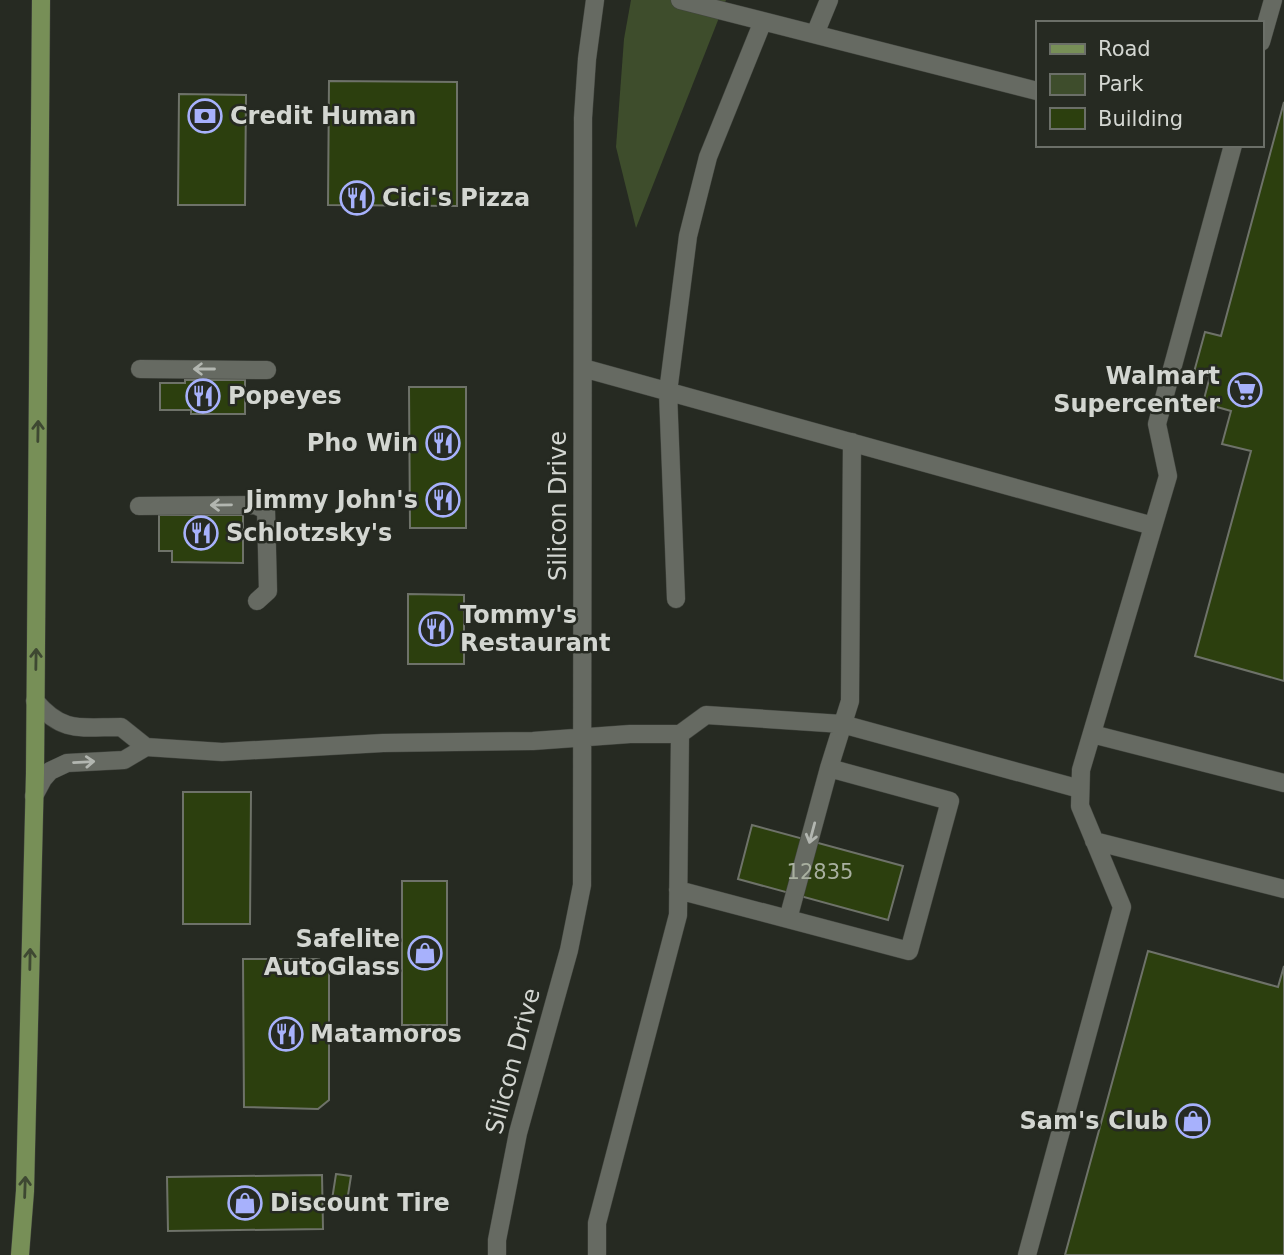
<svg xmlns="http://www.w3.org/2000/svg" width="1284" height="1255" font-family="'DejaVu Sans',sans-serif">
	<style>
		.green { fill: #3e4d2c }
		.building { fill: #2c3f0e; stroke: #6e7269; stroke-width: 2 }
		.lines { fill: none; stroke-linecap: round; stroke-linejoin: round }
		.minor-casing { stroke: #42453f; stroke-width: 19 }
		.major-casing { stroke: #42453f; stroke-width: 19 }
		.minor { stroke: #666a62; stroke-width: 18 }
		.major { stroke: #778f57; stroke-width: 18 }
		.oneway { stroke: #b2b6b0 }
		.oneway2 { stroke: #3e4832 }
		.labels { text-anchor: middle; stroke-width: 5; stroke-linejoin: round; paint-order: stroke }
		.number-label { font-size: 21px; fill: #a9b0a0 }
		.poi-label { font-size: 24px; font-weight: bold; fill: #d3d6d1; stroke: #262a22; text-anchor: start }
		.street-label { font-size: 24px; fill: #d3d6d1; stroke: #262a22 }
	</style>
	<rect width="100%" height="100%" fill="#262a22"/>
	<path class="green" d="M631,0H726L636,228L616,147L624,39Z"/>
	<path class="building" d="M329,81L457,82V206L328,205Z
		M179,94L246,95L245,205H178Z
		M1284,102V681L1195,656L1251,451L1222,444L1231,411L1203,403L1210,376L1194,372L1205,332L1221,336Z
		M185,380H245V414H191V410H160V383H185Z
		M409,387H466V528H410Z
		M159,515H243V563L172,562V551H159Z
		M408,594L464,595V664H408Z
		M183,792H251L250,924H183Z
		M752,825L903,866L888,920L738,879Z
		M402,881H447V1025H402Z
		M1148,951L1278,987L1284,966V1255H1065Z
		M243,959H319L329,968V1100L318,1109L244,1107Z
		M336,1174L351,1176L346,1208L331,1206Z
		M322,1175L323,1229L168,1231L167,1177Z"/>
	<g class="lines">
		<defs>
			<path id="minor" d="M680,0L1037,91
				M815,34L829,0
				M1261,42L1273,0
				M583,368L1153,526
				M140,369L267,370
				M139,506L255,505L266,510L268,591L257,601
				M676,599L668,392L688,236L708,157L763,21
				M35,701C63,734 81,727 121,727L146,747
				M1092,734L1284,783
				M34,796L43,779L50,771L67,763L124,760L146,747L222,752L383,743L533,741L630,734H680L706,715L842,724L1080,789
				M1094,841L1284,889
				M678,890L909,951L950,801L829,768L850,701L852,442
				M788,919L829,768
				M497,1255V1240L518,1133L569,950L582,885L583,118L587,59L595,0
				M597,1255V1223L678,915L680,734
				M1027,1255L1122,907L1080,806L1081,770L1168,476L1157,424L1233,145"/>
			<path id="major" d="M20,1255L25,1191L35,773L41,0"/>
		</defs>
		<use href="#minor" class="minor-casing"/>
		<use href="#major" class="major-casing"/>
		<use href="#minor" class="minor"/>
		<use href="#major" class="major"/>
	</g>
	<defs><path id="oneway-shaft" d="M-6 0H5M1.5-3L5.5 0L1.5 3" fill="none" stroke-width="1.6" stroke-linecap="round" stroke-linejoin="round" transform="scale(1.75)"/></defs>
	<g class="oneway">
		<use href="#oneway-shaft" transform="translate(204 369) rotate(-180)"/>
		<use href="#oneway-shaft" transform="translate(221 505) rotate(179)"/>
		<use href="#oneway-shaft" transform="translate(84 762) rotate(-3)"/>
		<use href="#oneway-shaft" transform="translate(812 833) rotate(105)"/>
	</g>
	<g class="oneway2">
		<use href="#oneway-shaft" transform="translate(38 431) rotate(-89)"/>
		<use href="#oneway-shaft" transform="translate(36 659) rotate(-89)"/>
		<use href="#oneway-shaft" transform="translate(30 959) rotate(-89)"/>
		<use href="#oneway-shaft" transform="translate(25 1187) rotate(-88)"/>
	</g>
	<defs>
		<symbol id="bank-ring" viewBox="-11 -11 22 22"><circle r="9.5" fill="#262a22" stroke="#a7b1fc" stroke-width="1.5"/><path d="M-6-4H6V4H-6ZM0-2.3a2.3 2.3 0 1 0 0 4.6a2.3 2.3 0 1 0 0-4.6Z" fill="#a7b1fc"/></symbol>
		<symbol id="restaurant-ring" viewBox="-11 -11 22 22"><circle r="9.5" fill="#262a22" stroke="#a7b1fc" stroke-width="1.5"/><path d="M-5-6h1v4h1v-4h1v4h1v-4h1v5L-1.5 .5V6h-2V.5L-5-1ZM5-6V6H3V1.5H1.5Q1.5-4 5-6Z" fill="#a7b1fc"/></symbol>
		<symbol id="supermarket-ring" viewBox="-11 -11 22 22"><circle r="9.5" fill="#262a22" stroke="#a7b1fc" stroke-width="1.5"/><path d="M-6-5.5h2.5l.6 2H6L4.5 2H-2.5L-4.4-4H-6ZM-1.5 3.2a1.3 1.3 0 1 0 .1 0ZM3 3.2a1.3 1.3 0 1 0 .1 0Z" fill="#a7b1fc"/></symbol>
		<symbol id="shop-ring" viewBox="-11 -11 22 22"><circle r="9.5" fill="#262a22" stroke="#a7b1fc" stroke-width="1.5"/><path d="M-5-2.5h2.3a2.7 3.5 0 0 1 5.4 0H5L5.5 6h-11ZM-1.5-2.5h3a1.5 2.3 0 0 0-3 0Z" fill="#a7b1fc"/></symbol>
	</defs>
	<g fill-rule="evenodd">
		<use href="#bank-ring" x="186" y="97" width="38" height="38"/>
		<use href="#restaurant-ring" x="338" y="179" width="38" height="38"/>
		<use href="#supermarket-ring" x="1226" y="371" width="38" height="38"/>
		<use href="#restaurant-ring" x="184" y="377" width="38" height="38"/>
		<use href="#restaurant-ring" x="424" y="424" width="38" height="38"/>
		<use href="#restaurant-ring" x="424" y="481" width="38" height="38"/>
		<use href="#restaurant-ring" x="182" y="514" width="38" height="38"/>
		<use href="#restaurant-ring" x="417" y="610" width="38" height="38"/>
		<use href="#shop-ring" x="406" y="934" width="38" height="38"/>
		<use href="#restaurant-ring" x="267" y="1015" width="38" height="38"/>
		<use href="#shop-ring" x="1174" y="1102" width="38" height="38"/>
		<use href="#shop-ring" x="226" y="1184" width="38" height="38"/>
	</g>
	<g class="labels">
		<g class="number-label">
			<text x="820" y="879">12835</text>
		</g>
		<g class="poi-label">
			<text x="230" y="124">Credit Human</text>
			<text x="382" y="206">Cici's Pizza</text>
			<text x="1220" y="384" text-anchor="end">Walmart<tspan x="1220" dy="28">Supercenter</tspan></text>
			<text x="228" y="404">Popeyes</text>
			<text x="418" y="451" text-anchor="end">Pho Win</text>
			<text x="418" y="508" text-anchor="end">Jimmy John's</text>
			<text x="226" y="541">Schlotzsky's</text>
			<text x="460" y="623">Tommy's<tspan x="460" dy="28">Restaurant</tspan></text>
			<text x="400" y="947" text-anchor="end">Safelite<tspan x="400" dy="28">AutoGlass</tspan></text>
			<text x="310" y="1042">Matamoros</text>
			<text x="1168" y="1129" text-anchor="end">Sam's Club</text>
			<text x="270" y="1211">Discount Tire</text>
		</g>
		<g class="street-label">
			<text transform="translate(558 506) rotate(-90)" y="8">Silicon Drive</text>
			<text transform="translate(513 1061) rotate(-75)" y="8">Silicon Drive</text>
		</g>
	</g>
	<rect x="1036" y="21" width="228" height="126" fill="#262a22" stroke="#6b6f68" stroke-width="2"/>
	<rect x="1050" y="44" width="35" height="10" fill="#778f57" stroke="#6b6f68" stroke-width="2"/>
	<text x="1098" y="56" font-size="21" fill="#d3d6d1">Road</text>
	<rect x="1050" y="74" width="35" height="21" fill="#3e4d2c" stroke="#6b6f68" stroke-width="2"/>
	<text x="1098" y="91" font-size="21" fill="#d3d6d1">Park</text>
	<rect x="1050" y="108" width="35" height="21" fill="#2c3f0e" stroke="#6b6f68" stroke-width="2"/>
	<text x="1098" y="126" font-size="21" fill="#d3d6d1">Building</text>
</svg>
